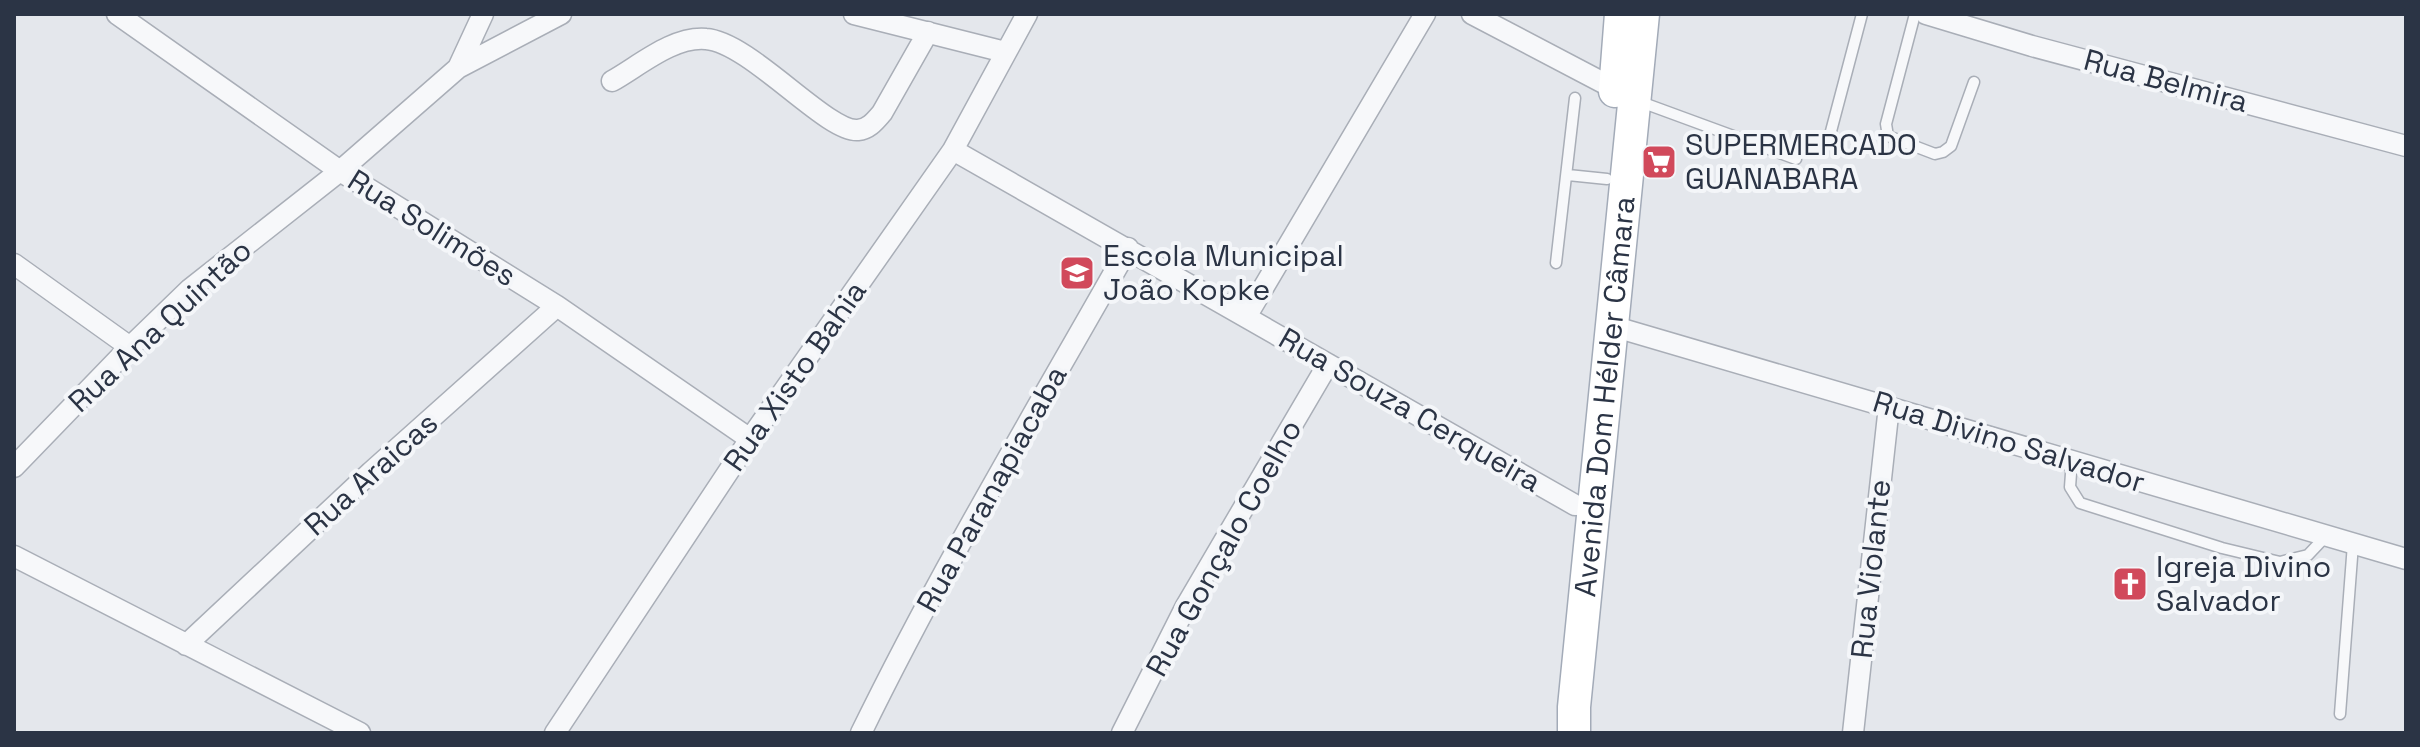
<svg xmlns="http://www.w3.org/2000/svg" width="2420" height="747" font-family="'Space Grotesk',sans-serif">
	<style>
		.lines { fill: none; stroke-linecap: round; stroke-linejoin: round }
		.lane-casing { stroke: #a9aeb7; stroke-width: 13 }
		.street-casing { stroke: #a9aeb7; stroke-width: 23 }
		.primary-casing { stroke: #a3abb8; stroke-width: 35 }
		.lane { stroke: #f7f8fa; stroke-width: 10 }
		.street { stroke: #f7f8fa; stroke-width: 20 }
		.primary { stroke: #fff; stroke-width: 32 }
		.labels { text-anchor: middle; stroke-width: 8; stroke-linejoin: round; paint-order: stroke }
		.street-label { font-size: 30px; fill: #2b3445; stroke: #f4f6f9 }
		.poi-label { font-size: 30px; fill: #2b3445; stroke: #f4f6f9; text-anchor: start }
	</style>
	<rect width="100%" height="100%" fill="#e4e7ec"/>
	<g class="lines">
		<defs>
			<path id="lane" d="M1915,14L1886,124L1888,136L1935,154L1943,152L1951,146L1974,82
				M1638,101L1796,159
				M1830,135L1862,14
				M1568,175L1607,179
				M1556,263L1575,98
				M2072,460L2070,487L2080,503L2222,548L2280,562L2308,555L2326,536
				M2340,714L2353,544"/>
			<path id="street" d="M117,14L340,171L557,306L750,439
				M854,14L1005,52
				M1472,14L1615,89
				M1926,14L2032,46L2406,146
				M458,68L483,14
				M612,81C639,66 673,36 706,39C750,42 827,133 858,130C869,129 875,121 882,113L928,32
				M953,150L1575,505
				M14,264L130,347
				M1246,317L1425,14
				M1612,326L2406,559
				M14,467L130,347L190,289L340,171L458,68L561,14
				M14,556L360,733
				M186,645L371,472L557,306
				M555,733L750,439L953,150L1027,14
				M861,733C942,567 1037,409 1128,248
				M1122,733L1186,606L1328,364
				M1853,733L1889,406"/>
			<g id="primary">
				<path d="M1615,91L1621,14"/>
				<path id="s1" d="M1574,733V707L1643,14"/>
			</g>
		</defs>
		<use href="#lane" class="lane-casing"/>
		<use href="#street" class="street-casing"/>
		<use href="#primary" class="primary-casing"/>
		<use href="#lane" class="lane"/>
		<use href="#street" class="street"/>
		<use href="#primary" class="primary"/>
	</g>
	<defs>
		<symbol id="supermarket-square" viewBox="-11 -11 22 22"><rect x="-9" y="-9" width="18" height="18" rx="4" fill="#d1495b" stroke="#f4f6f9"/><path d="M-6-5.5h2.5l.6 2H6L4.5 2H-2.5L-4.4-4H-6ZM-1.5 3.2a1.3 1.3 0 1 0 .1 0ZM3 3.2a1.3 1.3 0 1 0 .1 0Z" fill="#fff"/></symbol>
		<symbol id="school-square" viewBox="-11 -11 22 22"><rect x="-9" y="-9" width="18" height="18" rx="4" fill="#d1495b" stroke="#f4f6f9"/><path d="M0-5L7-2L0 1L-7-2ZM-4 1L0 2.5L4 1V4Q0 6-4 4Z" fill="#fff"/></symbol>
		<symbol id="church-square" viewBox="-11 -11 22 22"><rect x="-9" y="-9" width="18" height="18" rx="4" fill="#d1495b" stroke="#f4f6f9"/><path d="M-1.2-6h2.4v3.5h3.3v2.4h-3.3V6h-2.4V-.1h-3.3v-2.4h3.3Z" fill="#fff"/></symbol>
	</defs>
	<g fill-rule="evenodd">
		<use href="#supermarket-square" x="1639" y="142" width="40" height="40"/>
		<use href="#school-square" x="1057" y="253" width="40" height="40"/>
		<use href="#church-square" x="2110" y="564" width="40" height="40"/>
	</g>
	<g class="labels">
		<g class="street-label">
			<text transform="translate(2166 81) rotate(15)" y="10">Rua Belmira</text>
			<text transform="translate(432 228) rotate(32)" y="10">Rua Solimões</text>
			<text transform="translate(160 326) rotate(-43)" y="10">Rua Ana Quintão</text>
			<text transform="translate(795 376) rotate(-55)" y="10">Rua Xisto Bahia</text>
			<text dy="10" stroke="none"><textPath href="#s1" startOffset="338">Avenida Dom Hélder Câmara</textPath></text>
			<text transform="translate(1410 410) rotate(30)" y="10">Rua Souza Cerqueira</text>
			<text transform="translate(2009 442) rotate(17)" y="10">Rua Divino Salvador</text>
			<text transform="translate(371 474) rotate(-42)" y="10">Rua Araicas</text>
			<text transform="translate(992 489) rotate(-61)" y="10">Rua Paranapiacaba</text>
			<text transform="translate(1224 548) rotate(-61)" y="10">Rua Gonçalo Coelho</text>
			<text transform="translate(1871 569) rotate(-84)" y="10">Rua Violante</text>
		</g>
		<g class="poi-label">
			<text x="1685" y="155">SUPERMERCADO<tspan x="1685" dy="34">GUANABARA</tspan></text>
			<text x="1103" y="266">Escola Municipal<tspan x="1103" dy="34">João Kopke</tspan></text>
			<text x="2156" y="577">Igreja Divino<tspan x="2156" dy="34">Salvador</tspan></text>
		</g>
	</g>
	<rect width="2420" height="747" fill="none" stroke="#2b3445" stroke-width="32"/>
</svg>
